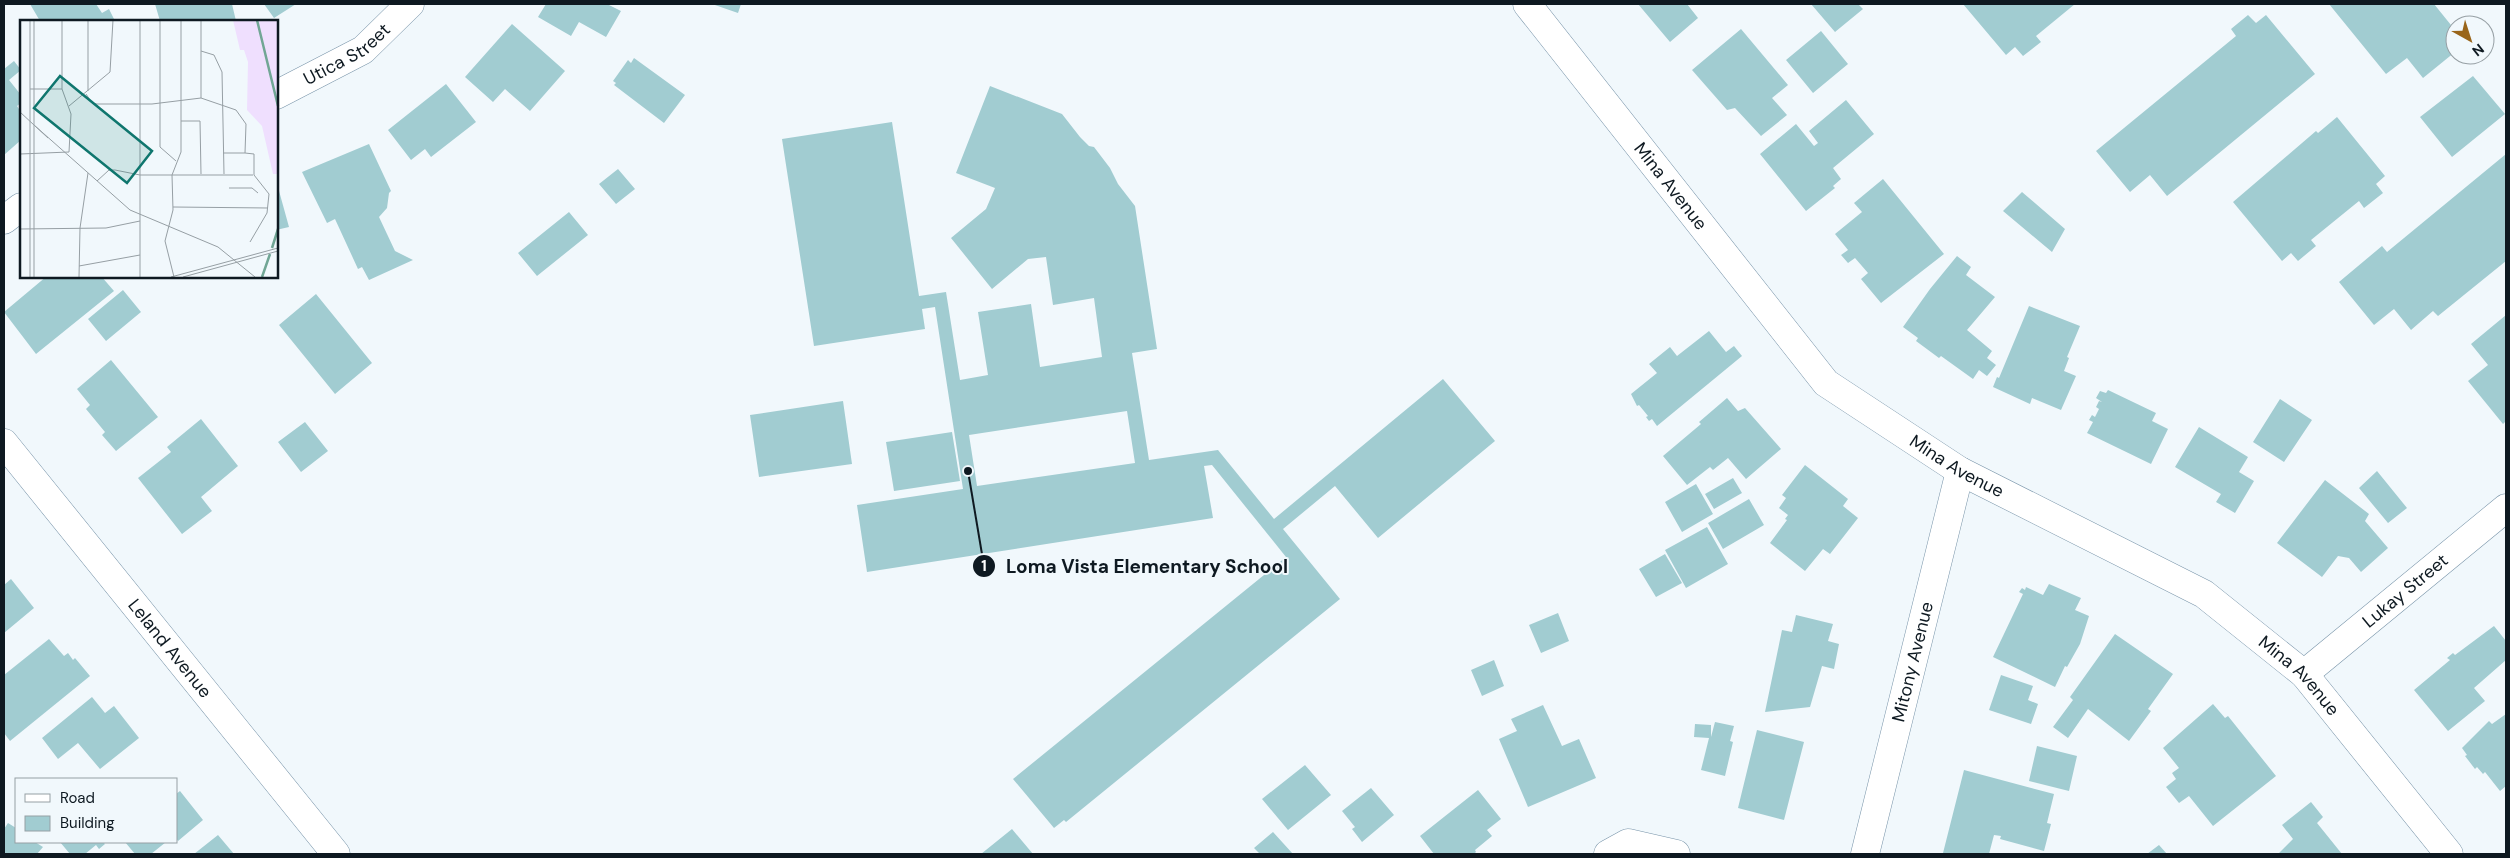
<svg xmlns="http://www.w3.org/2000/svg" width="2510" height="858" font-family="'DM Sans',sans-serif">
	<style>
		.building { fill: #a1ccd1; fill-rule: evenodd }
		.lines { fill: none; stroke-linecap: round; stroke-linejoin: round }
		.minor-casing { stroke: #7894a9; stroke-width: 29 }
		.tertiary-casing { stroke: #7894a9; stroke-width: 29 }
		.minor { stroke: #fff; stroke-width: 28 }
		.tertiary { stroke: #fff; stroke-width: 28 }
		.labels { text-anchor: middle; stroke-width: 4; stroke-linejoin: round; paint-order: stroke }
		.street-label { font-size: 18px; fill: #0e1921; stroke: #f1f8fc }
		.inset-river { fill: none; stroke: #71a695; stroke-width: 2.5 }
		.inset-road { fill: none; stroke: #969fa4; stroke-width: 1 }
		.view { fill: #0f766e; fill-opacity: 0.15; stroke: #0f766e; stroke-width: 2.5 }
		.inset-edge { fill: none; stroke: #0e1921; stroke-width: 2.5 }
		.leader { fill: none; stroke: #0e1921; stroke-width: 2 }
		.callout-dot { fill: #0e1921; stroke: #f1f8fc; stroke-width: 2 }
		.mark-label { font-size: 15px; text-anchor: middle; font-weight: bold; fill: #fff }
		.callout-label { font-size: 19px; text-anchor: middle; font-weight: bold; fill: #0e1921; stroke: #f1f8fc; stroke-width: 4; stroke-linejoin: round; paint-order: stroke }
	</style>
	<rect width="100%" height="100%" fill="#f1f8fc"/>
	<path class="building" d="M30,4H96L102,13L109,9L115,21H40Z
		M155,4H232L236,21H160Z
		M264,4H296L274,18Z
		M546,4H607L621,11L606,37L579,22L571,36L538,17Z
		M712,4H741L738,13Z
		M1638,4H1687L1698,18L1670,42Z
		M1811,4H1858L1863,9L1835,32Z
		M1963,4H2075L2036,36L2041,42L2023,56L2015,47L2006,55Z
		M2329,4H2434L2455,30V52L2423,78L2407,58L2386,74Z
		M2248,15L2256,23L2266,15L2315,74L2167,196L2150,175L2130,192L2096,151L2236,36L2231,29Z
		M512,24L565,71L530,111L505,89L493,102L465,77Z
		M1741,29L1788,85L1772,98L1787,115L1761,136L1735,108L1727,110L1692,70Z
		M1821,31L1848,64L1813,93L1786,60Z
		M634,58L685,95L664,123L614,85L616,83L613,81L628,60L631,63Z
		M14,61L21,70L9,80L21,95V103L17,106L21,112V140L4,155V69Z
		M2473,76L2505,114L2452,157L2420,117Z
		M446,84L476,122L431,157L425,149L411,160L388,130Z
		M990,86L1062,114L1080,137L1089,146L1094,147L1110,168L1118,184L1135,206L1157,349L1132,353L1149,460L1218,450L1274,519L1443,379L1495,441L1378,538L1335,486L1283,529L1340,599L1066,822L1064,820L1054,828L1013,779L1286,557L1212,465L1204,466L1213,518L867,572L857,505L963,489L935,307L922,309L925,329L814,346L782,139L892,122L919,296L946,292L960,380L988,375L978,312L1031,304L1040,367L1102,357L1094,298L1053,305L1046,257L1028,259L992,289L951,238L986,209L995,188L956,173ZM1127,411L1135,463L977,486L969,435Z
		M1846,100L1874,134L1833,168L1841,179L1833,186L1835,188L1806,211L1760,154L1796,124L1814,146L1818,143L1809,131Z
		M2337,117L2385,176L2376,184L2383,193L2364,208L2359,201L2311,240L2316,246L2298,261L2291,253L2282,261L2233,202L2316,131L2318,133Z
		M369,144L391,191L389,193L387,208L379,217L395,251L413,260L369,280L362,267L358,269L335,219L327,223L302,172Z
		M2506,154V261L2438,316L2433,311L2411,330L2394,309L2374,325L2339,282L2382,246L2387,252Z
		M618,169L635,189L616,204L599,184Z
		M1883,179L1944,254L1881,303L1861,279L1868,273L1855,258L1848,263L1841,255L1848,250L1835,234L1862,212L1854,203Z
		M276,180L289,227L276,230Z
		M2022,192L2065,229L2052,252L2003,211Z
		M569,212L588,235L537,276L518,253Z
		M1957,256L1971,267L1966,275L1995,297L1967,330L1992,351L1987,358L1996,365L1987,376L1979,370L1973,379L1941,356L1939,358L1916,341L1918,338L1903,327L1930,289Z
		M47,276H101L114,291L36,354L4,312Z
		M123,290L141,312L106,341L88,319Z
		M316,294L372,363L335,394L279,325Z
		M2029,306L2080,326L2067,357L2069,358L2064,371L2076,376L2061,410L2032,398L2030,404L1993,387L1997,377L1999,378Z
		M2506,315V421L2503,424L2468,381L2488,365L2471,344Z
		M1709,331L1726,352L1734,346L1742,356L1657,426L1652,419L1649,421L1646,417L1648,416L1639,405L1637,406L1631,394L1657,373L1649,364L1670,347L1677,356Z
		M111,360L158,417L116,451L102,435L105,432L86,409L90,405L77,389Z
		M2108,390L2156,413L2152,421L2168,429L2151,464L2087,433L2093,422L2089,420L2092,415L2095,417L2099,409L2096,407L2099,401L2102,402L2096,398L2100,391L2106,393Z
		M1727,398L1738,411L1745,408L1781,449L1746,479L1728,458L1713,470L1710,467L1687,485L1663,456L1701,424L1699,422Z
		M2280,399L2312,420L2284,462L2253,442Z
		M843,401L852,464L759,477L750,415Z
		M201,419L238,466L201,497L212,511L182,534L138,478L171,452L167,447Z
		M305,422L328,451L301,472L278,442Z
		M2199,427L2248,457L2239,472L2254,481L2235,513L2216,502L2221,494L2175,467Z
		M952,432L960,481L894,491L886,442Z
		M1805,465L1848,499L1843,506L1858,518L1830,554L1823,549L1805,571L1770,543L1787,520L1785,519L1788,515L1779,508L1786,498L1782,495Z
		M2377,471L2407,508L2388,523L2359,488Z
		M1733,478L1742,493L1714,509L1705,494Z
		M2325,480L2369,514L2365,521L2388,548L2361,572L2349,558L2338,556L2322,577L2277,543Z
		M1696,484L1713,514L1682,532L1665,502Z
		M1749,499L1764,525L1723,549L1708,523Z
		M1707,527L1728,564L1686,588L1665,550Z
		M1665,554L1682,583L1656,597L1639,569Z
		M11,579L34,608L4,633V585Z
		M2049,584L2081,598L2075,610L2089,616L2080,644L2067,667L2065,666L2055,687L1993,657L2023,594L2019,592L2022,588L2025,590L2026,587L2043,595Z
		M1558,613L1569,641L1541,653L1529,625Z
		M1796,615L1833,624L1828,641L1839,644L1834,669L1822,666L1810,707L1765,712L1782,630L1792,632Z
		M2494,626L2506,641V660L2474,688L2485,701L2448,731L2414,690L2450,660L2447,658L2453,653L2455,655Z
		M2115,634L2173,674L2148,709L2151,711L2129,741L2088,709L2068,738L2053,727L2073,700L2070,697Z
		M49,639L64,656L68,653L73,660L75,658L90,676L10,741L4,733V675Z
		M1494,660L1504,686L1482,696L1471,670Z
		M2001,675L2033,686L2028,700L2038,704L2031,724L1989,710Z
		M92,697L105,713L114,706L139,738L100,769L78,743L58,759L42,738Z
		M2213,704L2225,718L2228,716L2276,776L2213,826L2189,796L2179,803L2166,787L2176,779L2172,773L2179,768L2163,748Z
		M1543,705L1562,746L1579,739L1596,778L1528,807L1499,739L1517,731L1511,719Z
		M2506,714V786L2500,791L2485,772L2483,774L2477,767L2475,769L2465,756L2467,755L2462,748L2489,721L2492,724Z
		M1715,722L1734,726L1730,741L1733,742L1725,776L1701,770L1709,738L1694,737L1695,724L1711,725V737Z
		M1757,730L1804,742L1784,820L1738,808Z
		M2037,746L2077,756L2069,791L2029,781Z
		M1305,765L1331,795L1288,830L1262,799Z
		M1964,770L2054,794L2047,823L2051,824L2044,851L2000,839L2001,836L1994,835L1989,854L1943,853Z
		M1371,788L1394,815L1362,842L1352,829L1355,827L1342,811Z
		M1478,790L1501,819L1487,830L1492,836L1475,850L1476,852L1474,854H1434L1420,836Z
		M180,791L203,820L178,841L176,838V794Z
		M2311,802L2323,817L2317,823L2342,854H2278L2293,839L2282,825Z
		M8,823L16,828V842H35L43,847L37,854H4V829Z
		M1012,829L1033,854H981Z
		M1273,832L1293,854H1260L1254,848Z
		M218,835L234,854H194Z
		M60,842H103L105,844L99,849L96,845L85,854H70Z
		M125,842H166L151,854H135Z
		M2159,845L2167,854H2147Z"/>
	<g class="lines">
		<defs>
			<g id="minor">
				<path id="s1" d="M1527,4L1826,383L1960,471L2204,594L2304,674L2449,854"/>
				<path id="s2" d="M276,95L363,50L410,4"/>
				<path d="M4,220L21,207"/>
				<path id="s3" d="M2304,674L2506,508"/>
				<path d="M1608,854L1628,843L1676,854"/>
				<path id="s4" d="M1865,854L1960,471"/>
			</g>
			<g id="tertiary">
				<path id="s5" d="M4,443L336,854"/>
			</g>
		</defs>
		<use href="#minor" class="minor-casing"/>
		<use href="#tertiary" class="tertiary-casing"/>
		<use href="#minor" class="minor"/>
		<use href="#tertiary" class="tertiary"/>
	</g>
	<g class="labels">
		<g class="street-label">
			<text dy="6" stroke="none"><textPath href="#s2" startOffset="82">Utica Street</textPath></text>
			<text dy="6" stroke="none"><textPath href="#s1" startOffset="232">Mina Avenue</textPath></text>
			<text dy="6" stroke="none"><textPath href="#s1" startOffset="638">Mina Avenue</textPath></text>
			<text dy="6" stroke="none"><textPath href="#s3" startOffset="131">Lukay Street</textPath></text>
			<text dy="6" stroke="none"><textPath href="#s5" startOffset="264">Leland Avenue</textPath></text>
			<text dy="6" stroke="none"><textPath href="#s4" startOffset="198">Mitony Avenue</textPath></text>
			<text dy="6" stroke="none"><textPath href="#s1" startOffset="1042">Mina Avenue</textPath></text>
		</g>
	</g>
	<g transform="translate(20 20)">
		<rect width="258" height="258" fill="#f1f8fc"/>
		<path d="M213,0H257V154H253L242,106L227,90L228,42L224,30H220Z" fill="#efdffe"/>
		<path class="inset-river" d="M237,0L258,86M252,228L258,209M242,257L250,234"/>
		<path class="inset-road" d="M14,0V257M140,0V127L156,141M181,0V78M181,31L194,35L202,52L204,154M10,69H42M68,71V0M66,74L72,83L77,84H132L181,78L216,90L226,104L225,133L234,134V155L249,174L247,193L230,222M49,86L90,52L93,0M0,92L28,118M161,101H180L181,154M14,105L110,190L198,227L235,257M203,133H225M0,134L49,132L51,94L42,69V0M77,161L89,150H95L120,155H233M209,168H232L238,173M153,187L248,188M0,209L86,208L120,201M59,246L120,235M10,257V0M59,257L60,208L68,153M120,257V0M151,257L258,228M154,257L145,221L153,190L152,155L161,132V0M163,257L258,231"/>
		<path class="view" d="M40,56L132,131L107,163L14,88Z"/>
		<rect width="258" height="258" class="inset-edge"/>
	</g>
	<path class="leader" d="M968 471L984 566"/>
	<g class="callout-dot">
		<circle cx="968" cy="471" r="5"/>
		<circle cx="984" cy="566" r="12"/>
	</g>
	<g class="mark-label">
		<text x="984" y="571">1</text>
	</g>
	<g class="callout-label">
		<text x="1147" y="573">Loma Vista Elementary School</text>
	</g>
	<rect width="2510" height="858" fill="none" stroke="#0e1921" stroke-width="10"/>
	<rect x="15" y="778" width="162" height="65" fill="#f1f8fc" stroke="#969fa4"/>
	<rect x="25" y="794" width="25" height="8" fill="#ffffff" stroke="#969fa4"/>
	<text x="60" y="803" font-size="15" fill="#0e1921">Road</text>
	<rect x="25" y="816" width="25" height="15" fill="#a1ccd1" stroke="#969fa4"/>
	<text x="60" y="828" font-size="15" fill="#0e1921">Building</text>
	<g transform="translate(2470 40) rotate(141)"><circle r="24" fill="#f1f8fc" stroke="#969fa4"/>
	<path d="M0-4L9 19L0 12L-9 19Z" fill="#99651a"/>
	<text y="-8" font-size="14" font-weight="bold" text-anchor="middle" fill="#0e1921">N</text>
	</g>
</svg>
